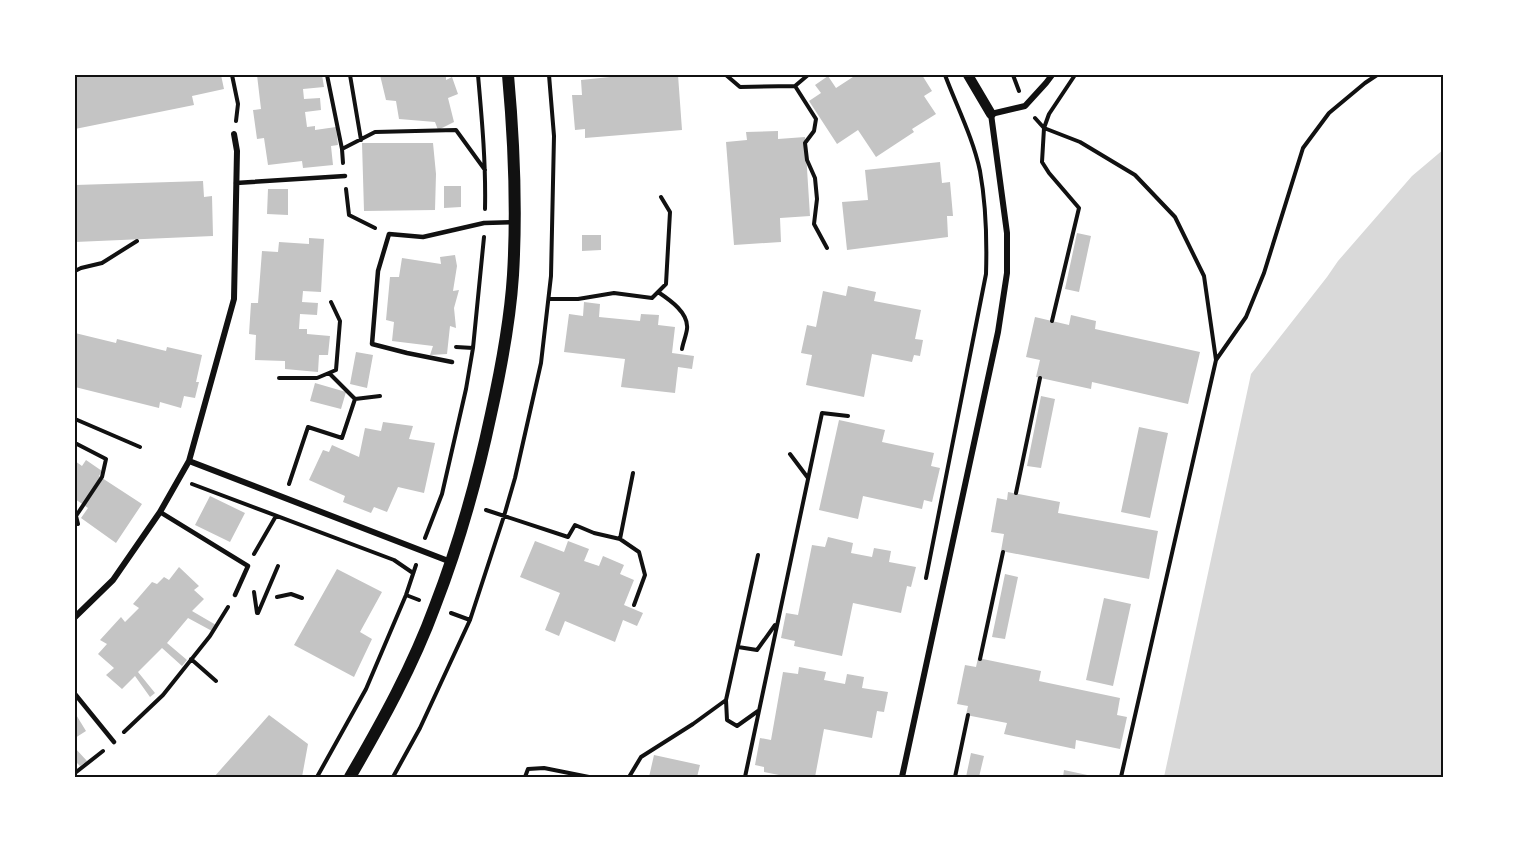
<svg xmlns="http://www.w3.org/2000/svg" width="1519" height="852" font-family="'Fira Sans',sans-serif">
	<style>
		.water { fill: #d9d9d9 }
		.building { fill: #c4c4c4 }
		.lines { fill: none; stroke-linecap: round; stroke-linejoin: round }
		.path { stroke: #111; stroke-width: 4 }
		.service { stroke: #111; stroke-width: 4.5 }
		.minor { stroke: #111; stroke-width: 6 }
		.tertiary { stroke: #111; stroke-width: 10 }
		.secondary { stroke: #111; stroke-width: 12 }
		.neatline { fill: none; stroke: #111; stroke-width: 2 }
	</style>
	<rect width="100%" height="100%" fill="#fff"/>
	<path class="water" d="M1444,149V777H1164L1251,374L1327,277L1338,261L1412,176Z"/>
	<path class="building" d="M75,75H221L224,89L192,96L194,105L75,129Z
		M257,75H322L324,87L303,89L304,99L320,98L321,110L305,112L307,127L315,126V130L336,127L338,145L331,146L333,165L303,168L302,161L268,165L264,138L257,139L253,110L261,109Z
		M380,75H446V80L452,77L458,94L448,98L454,122L438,130L435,122L399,119L396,101L386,100Z
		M610,75H678L682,130L585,138V129L575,130L572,95H582L581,80L610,77Z
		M856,75H922L932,91L924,96L936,114L912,129L914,132L876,157L858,130L837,144L809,101L821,93L815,85L828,76L836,88Z
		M778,131V139L805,137L810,216L780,218L781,242L734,245L726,142L747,140L746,132Z
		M362,143H433L436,174L435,210L364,211Z
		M940,162L942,183L950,182L953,216H947L948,237L847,250L842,202L868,200L865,170Z
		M203,181L204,197L212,196L213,236L75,242V185Z
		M444,186H461V207L444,208Z
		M268,189H288V215L267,214Z
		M1077,233L1091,236L1079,292L1065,289Z
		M582,235H601V250L582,251Z
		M309,238L324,239L321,292L303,291L302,302L318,303L317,315L300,314L299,329H307V334L330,336L328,355H319L318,372L285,369V361L255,360L256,335L249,334L251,303H258L262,251L278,252L279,242L309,244Z
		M455,255L457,266L453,291L459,290L454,308L456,328L450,326L447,354L430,355L433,346L392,341L394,322L386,320L390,277H399L402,258L441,264L440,257Z
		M848,286L876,292L874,301L921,310L915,339L923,340L920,356L914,355L912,362L872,354L864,397L806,385L812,355L801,353L807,325L816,327L823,291L846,296Z
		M584,302L600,304L599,317L640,321L641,314L659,315L658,325L675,327L672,353L694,356L692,369L678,367L675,393L621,387L625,359L564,352L569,314L583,316Z
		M1071,315L1096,321L1095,329L1200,352L1188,404L1092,382L1091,389L1036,377L1040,360L1026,357L1035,317L1069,325Z
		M75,333L116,343L117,339L166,351L167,347L202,355L196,382H199L195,398L184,396L181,408L160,402L159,408L75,387Z
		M356,352L373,355L367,388L350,384Z
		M315,383L346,392L341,409L310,401Z
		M1041,396L1055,399L1041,468L1027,466Z
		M839,420L885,430L882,442L934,453L931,466L940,468L932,502L924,500L922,509L863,496L858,519L819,510Z
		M383,422L413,426L409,439L435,443L424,493L398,487L387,512L374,507L371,513L343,502L345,496L309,480L323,450L329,452L332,445L359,457L365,428L381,431Z
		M1139,427L1168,433L1150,518L1121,512Z
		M86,460L102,471L99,476L142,504L116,543L81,518L88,508L75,499V461L82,466Z
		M1008,492L1060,502L1058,513L1158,531L1149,579L1001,551L1004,534L991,532L997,498L1007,500Z
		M210,496L245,513L230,542L195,525Z
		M828,537L853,543L851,553L872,557L874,548L891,551L889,562L916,567L911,587L907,586L901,613L853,603L842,656L794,646L795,641L781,638L786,613L798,615L812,545L825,547Z
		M535,541L564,552L568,541L589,549L584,561L599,566L603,556L624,565L620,574L634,580L624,605L643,613L637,626L623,620L615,642L565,621L559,636L545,630L560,593L520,577Z
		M179,567L199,586L194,590L204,599L192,611L216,625L212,631L188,618L167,643L187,660L182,666L162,648L138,672L155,693L150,697L135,676L122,689L106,675L114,668L98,654L107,644L100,640L121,617L125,622L139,608L133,604L152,582L157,584L164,577L169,580Z
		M337,569L382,592L360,632L372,639L354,677L294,645Z
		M1005,574L1018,577L1005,639L992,637Z
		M1104,598L1131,604L1113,686L1086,680Z
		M978,658L1041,671L1039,681L1120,698L1117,715L1127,717L1120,749L1076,740L1075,749L1004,734L1007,723L966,715L968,706L957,704L965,665L976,667Z
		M799,667L826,672L824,680L845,684L847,674L864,677L862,688L888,692L884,712L877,711L872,738L824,729L815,777H789L764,772V767L755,765L760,738L771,740L783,672L798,674Z
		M75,713L86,731L75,738Z
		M269,715L308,744L302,777H214Z
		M75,748L87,761L80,766L75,761Z
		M971,753L984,756L979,777H966Z
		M654,755L700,765L697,777H649Z
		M1064,770L1092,776V777H1063Z"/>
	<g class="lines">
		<path class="path" d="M232,75L238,104L236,121
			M327,75L342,149L343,163
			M350,75L361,140
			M478,75C482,120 486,164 485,209
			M726,75L740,87L795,86
			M808,75L795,86L816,119L814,131L805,143L807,160L815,178L817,199L814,224L827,248
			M1013,75L1019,91
			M1035,118L1044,128L1080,142L1135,175L1175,217L1204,276L1216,360
			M342,149L375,132L456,130L485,170
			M346,189L349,215L375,228
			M75,271L81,268L102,263L137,241
			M658,292C670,300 689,313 687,329C686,336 683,343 682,349
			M549,299H578L614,293L652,298L666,284L670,212L661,197
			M1052,321L1079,208L1049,173L1042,162L1044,128L1049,114L1075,75
			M456,347L473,348
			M329,373L355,399L380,396
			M279,378H317L336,370L340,321L331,302
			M75,419L140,447
			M75,443L106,459L102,477L76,516L78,524
			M790,454L808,478
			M192,484L394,560L413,573
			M289,484L308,427L342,438L355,399
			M1016,493L1040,378
			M486,510L568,537L575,525L594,533L620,539L639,552L645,575L634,605
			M425,538L442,494L466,389L473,348L484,237
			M620,539L633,473
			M254,554L276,516
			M758,555L726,700L727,720L737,726L758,711
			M926,578L986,274C987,241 986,204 980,171C973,138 957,107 945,75
			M254,592L257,613
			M406,595L419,600
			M277,597L291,594L302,598
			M258,613L278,566
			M451,613L470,620
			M738,647L757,650L775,625
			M191,659L216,681
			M980,659L1003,552
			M124,732L163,695L210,636L228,607
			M75,773L103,751
			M317,777L366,689L406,595L416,565
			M393,777L420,728L470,620L504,516L515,478L541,363L551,276L554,136L549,75
			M525,777L528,769L544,768L589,777
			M629,777L641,757L693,724L726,700
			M745,777L822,413L848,416
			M955,777L968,715
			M1121,777L1216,360L1246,317L1264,273L1303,148L1329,113L1365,83L1377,75"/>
		<path class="service" d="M236,183L345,176
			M452,362L407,353L372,344L378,271L389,234L423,237L484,223L514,222
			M160,512L248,566L235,595
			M75,694L114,742"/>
		<path class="minor" d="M189,461L451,562
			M75,617L113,580L160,512L189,461L234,299L237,151L234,134
			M902,777L998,332L1007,273V233L991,114L1025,106L1046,83L1052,75"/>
		<path class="tertiary" d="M968,75L991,114"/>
		<path class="secondary" d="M350,777C382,722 413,666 435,606C459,544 477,480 491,414C501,369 510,322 513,275C517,208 514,141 508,75"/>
	</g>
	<rect width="1519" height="852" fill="none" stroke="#ffffff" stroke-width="153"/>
	<rect x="76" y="76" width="1366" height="700" class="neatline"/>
</svg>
